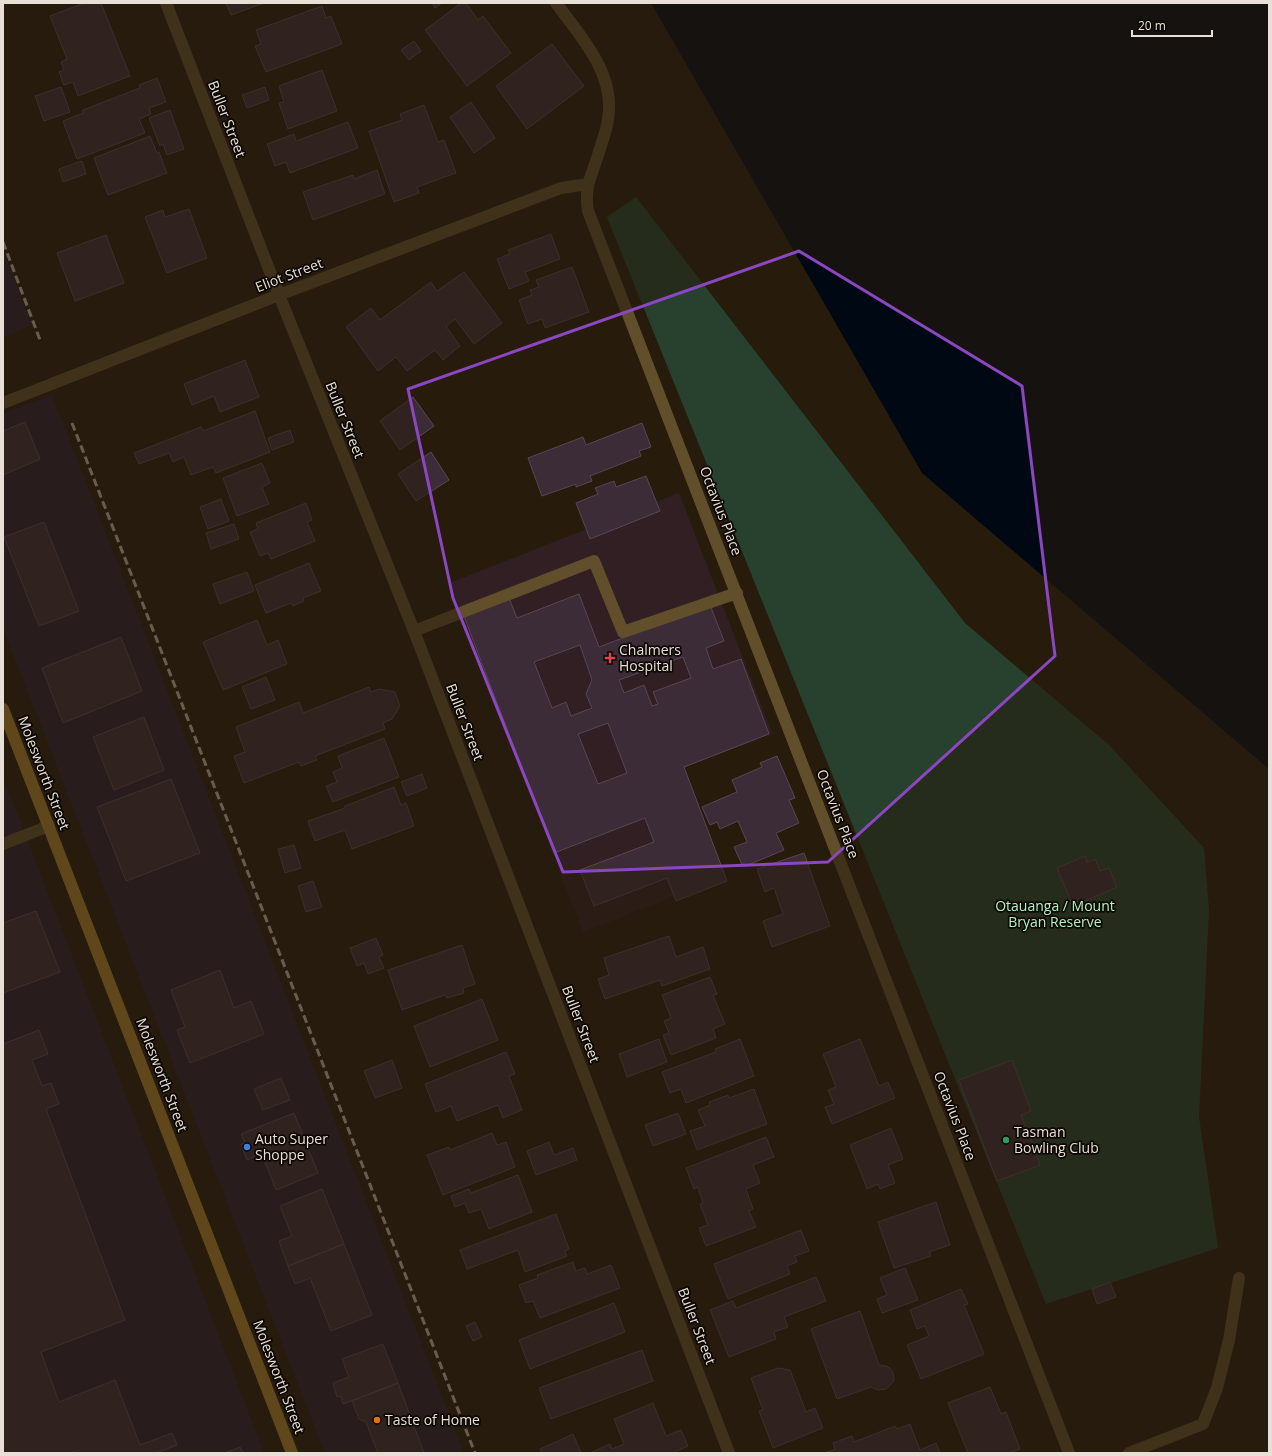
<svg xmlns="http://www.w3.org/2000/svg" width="1272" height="1456" font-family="'Open Sans',sans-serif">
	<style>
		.commercial { fill: #2a2130 }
		.medical { fill: #321f23 }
		.green { fill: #27412e }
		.water { fill: #000813 }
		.building { fill: #3c2c37; stroke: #584652; fill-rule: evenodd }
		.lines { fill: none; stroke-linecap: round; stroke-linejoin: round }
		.minor { stroke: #614e2b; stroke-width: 12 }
		.major { stroke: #a57c2d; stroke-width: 12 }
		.rail { stroke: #b5aca1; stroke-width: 3; stroke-dasharray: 8 4; stroke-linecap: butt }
		.marked { fill: none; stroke: #8b47c2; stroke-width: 3; stroke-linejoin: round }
		.health-dot { fill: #e0444e; stroke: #0c0703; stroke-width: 1.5 }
		.leisure-dot { fill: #2e9e5b; stroke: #0c0703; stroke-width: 1.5 }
		.shop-dot { fill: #3f7fe0; stroke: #0c0703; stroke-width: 1.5 }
		.food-dot { fill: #e8710a; stroke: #0c0703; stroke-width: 1.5 }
		.labels { text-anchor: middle; stroke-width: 3.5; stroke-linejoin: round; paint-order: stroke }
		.street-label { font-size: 14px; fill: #e8e0d6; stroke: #0c0703 }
		.poi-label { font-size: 14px; fill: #e8e0d6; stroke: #0c0703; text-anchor: start }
		.park-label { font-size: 14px; fill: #b2f5c3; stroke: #0c0703 }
	</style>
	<rect width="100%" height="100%" fill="#271c0c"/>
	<path class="commercial" d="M3,250L32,325L3,337Z
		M52,395L464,1453H325L3,628V414Z
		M3,777L264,1453H3Z"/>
	<path class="medical" d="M679,493L772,733L681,769L723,877L583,932L447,584Z"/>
	<path class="green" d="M636,197L965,623L1109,745L1204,848L1209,910L1199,1117L1218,1248L1046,1304L607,217Z"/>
	<path class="water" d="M651,3H1269V769L922,473Z"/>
	<path class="building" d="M84,3H101L130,76L78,96L73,82L64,85L59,72L64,70L61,62L67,59L50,16Z
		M226,3H264L231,15Z
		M432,3H442L435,8Z
		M461,3H466L478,20L483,16L511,53L467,86L425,30Z
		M322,6L326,18L331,16L342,44L266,72L255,46L261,44L256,30Z
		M414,41L421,51L409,60L401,50Z
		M552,44L584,86L527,129L496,86Z
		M322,70L337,111L288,129L279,103L284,102L279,86Z
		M157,78L166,102L149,108L151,114L139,119L145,133L77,159L63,121L83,113V110L140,88L139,85Z
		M61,87L70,112L44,121L35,96Z
		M265,87L269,100L247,108L242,95Z
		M471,102L495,138L474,153L450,117Z
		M424,105L438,142L444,140L456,173L417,187L419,193L394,202L369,131L402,120L400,114Z
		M170,110L184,149L167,155L163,144L160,146L149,118Z
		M348,122L358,148L290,173L286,162L275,166L267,144L294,134L296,141Z
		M150,136L157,153L159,152L167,173L108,195L94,158Z
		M82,161L86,174L63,182L59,169Z
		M377,170L385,194L313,220L303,192L353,175L354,179Z
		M189,209L207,258L167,273L145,217L163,210L165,217Z
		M551,234L560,259L525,272L529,281L509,289L497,259L510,254L508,250Z
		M106,235L124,283L75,301L57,253Z
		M572,267L589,312L545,328L542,319L528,324L519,300L532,295L530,290L539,287L536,280Z
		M464,272L502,323L474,344L455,319L446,326L460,346L443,360L435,350L407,371L396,357L378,371L346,327L371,308L380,320L431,282L437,291Z
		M245,360L259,397L220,412L214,396L192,405L184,384Z
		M413,397L434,426L400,450L380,421Z
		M255,411L270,452L216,473L213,467L191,475L184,457L173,462L169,453L139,464L134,453L201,427L203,431Z
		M25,422L40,459L3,475V431Z
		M642,423L651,447L639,451L641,456L590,476L592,481L576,487V484L542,496L528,458L583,437L586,445Z
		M290,430L294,442L272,450L268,438Z
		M431,452L449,480L416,501L398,474Z
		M262,463L270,483L262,487L269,504L237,516L223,478Z
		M646,476L660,511L590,539L576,503L598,494L595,488L614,481L616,487Z
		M221,499L229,521L208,529L200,507Z
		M306,503L312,520L307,522L315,541L271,559L268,553L260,556L250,532L258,529L256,523Z
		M44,522L79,611L39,626L4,537Z
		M234,524L239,539L211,549L206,533Z
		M309,563L321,591L303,598L304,601L293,606L291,603L266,613L255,585Z
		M247,572L254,591L220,604L213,584Z
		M579,594L599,647L710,605L724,641L706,648L713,669L741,659L769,734L684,767L727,881L676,901L667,878L594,906L580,870L654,842L645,818L554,853L464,616L509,598L517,618ZM580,645L592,680L586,694L592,708L571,716L566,702L552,708L534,662ZM683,657L691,678L653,692L658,704L652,706L644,685L624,693L619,680ZM608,723L627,773L598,784L578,734Z
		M257,620L267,645L278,640L287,664L223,690L203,642Z
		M121,637L142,691L63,723L42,668Z
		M266,677L275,700L251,709L242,687Z
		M369,687L371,692L379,689L395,692L400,706L392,719L383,723L385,729L315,756L317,760L301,766L299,762L244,783L234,756L245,752L236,727L299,702L303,713Z
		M144,717L164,770L114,790L93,737Z
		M384,738L399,777L333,802L326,786L337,782L333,772L342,768L338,756Z
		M777,756L795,798L789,800L799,823L776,833L784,850L743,867L734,847L747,842L738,821L720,829L717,822L710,825L702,807L737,792L732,780L762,767L760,763Z
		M422,774L427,788L407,796L401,782Z
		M171,779L200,853L126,881L97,807Z
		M394,787L401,805L406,803L414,826L352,849L345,830L315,841L308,821L345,808V806Z
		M294,845L301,868L285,873L278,849Z
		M804,853L830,926L772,947L763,921L783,914L774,888L765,892L757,869Z
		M1085,856L1087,862L1095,859L1100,871L1109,868L1117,887L1073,906L1057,868Z
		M313,881L322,907L306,912L298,886Z
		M36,911L60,972L3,993V923Z
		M669,936L676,957L703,947L710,969L662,986L660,980L605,999L598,979L609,975L604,958Z
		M376,938L383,955L379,957L384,968L368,974L364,963L357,966L350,948Z
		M462,945L475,984L463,988L464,993L447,998L445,995L402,1010L388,970Z
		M220,970L234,1008L251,1001L264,1034L190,1063L177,1030L185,1027L171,990Z
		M710,977L717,994L713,995L725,1024L713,1029L716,1038L671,1055L663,1035L669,1033L664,1021L671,1018L662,995Z
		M482,999L498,1040L430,1067L414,1026Z
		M39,1030L48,1054L32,1060L42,1086L51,1083L59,1104L46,1109L125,1320L41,1352L59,1402L115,1380L140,1445L172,1433L177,1445L156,1453H79L78,1450L70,1453H3V1044Z
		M659,1039L667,1062L627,1077L619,1054Z
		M740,1039L754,1076L686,1103L681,1089L670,1093L662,1072L716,1052L715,1049Z
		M860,1039L879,1086L888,1082L895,1098L832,1124L825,1107L834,1104L828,1090L836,1087L823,1054Z
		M506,1052L515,1074L509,1076L522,1110L503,1118L498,1105L457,1121L451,1106L436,1112L425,1084Z
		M392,1060L402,1088L375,1098L364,1071Z
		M1012,1060L1031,1111L1021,1115L1040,1165L997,1181L959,1080Z
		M281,1078L290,1100L263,1110L254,1089Z
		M754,1089L767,1124L697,1150L690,1131L705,1126L698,1110L710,1105L709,1102L728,1095L729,1098Z
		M294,1113L318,1173L276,1190L262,1154L247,1160L241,1144L245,1143L241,1134Z
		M678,1113L686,1134L653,1146L645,1125Z
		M891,1128L903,1159L888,1165L895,1183L880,1189L878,1184L867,1189L850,1145Z
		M492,1133L497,1145L506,1142L515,1167L443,1195L427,1155L449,1147L450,1150Z
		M766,1137L774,1157L753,1165L760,1183L746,1189L753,1209L749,1211L756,1227L706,1246L699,1228L708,1225L700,1204L703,1203L698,1187L694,1189L686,1168Z
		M549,1142L554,1155L573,1148L577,1160L536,1175L527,1151Z
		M518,1175L532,1212L489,1229L481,1209L469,1213L465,1203L455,1207L451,1196L469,1189L471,1193Z
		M322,1189L344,1244L288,1266L279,1241L292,1236L280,1206Z
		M936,1202L950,1245L929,1252L931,1256L894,1268L878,1222Z
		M556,1214L569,1249L565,1251L567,1256L525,1272L518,1250L467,1269L460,1250Z
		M801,1230L809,1251L795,1256L797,1262L787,1266L790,1274L728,1299L714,1264Z
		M344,1244L372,1315L331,1331L310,1278L295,1284L288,1266Z
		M573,1262L576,1271L585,1268L587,1274L611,1265L620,1288L540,1318L533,1301L526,1303L519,1285L538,1278L537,1275Z
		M905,1268L918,1300L882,1313L877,1299L887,1295L880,1278Z
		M816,1277L826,1301L784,1317L788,1327L774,1332L776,1339L729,1357L710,1310L733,1301L736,1308Z
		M1110,1282L1116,1297L1097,1304L1092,1289Z
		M961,1289L968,1304L964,1305L984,1354L921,1379L907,1345L929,1336L925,1326L917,1329L910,1310Z
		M614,1303L625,1332L530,1369L519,1340Z
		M860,1311L879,1365L886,1366L890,1368L893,1372L894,1381L886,1389L878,1390L871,1387L837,1399L811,1329Z
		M475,1322L482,1337L473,1341L466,1326Z
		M383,1344L398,1383L343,1404L341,1396L337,1397L333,1383L349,1377L342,1359Z
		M642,1350L653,1381L551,1419L539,1388Z
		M778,1368L790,1370L806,1412L815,1408L823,1428L773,1448L759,1411L763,1410L751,1378Z
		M398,1383L424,1453H378L366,1422L359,1419L352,1401Z
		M990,1387L1001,1414L1006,1412L1020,1449L1009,1453H968L948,1403Z
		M653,1403L666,1436L681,1430L688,1446L673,1453H592V1452L610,1444L612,1449L624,1444L614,1419Z
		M910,1424L920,1450L936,1443L940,1453H825L835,1449L833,1443L852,1436L854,1442L895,1426L897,1429Z
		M573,1434L581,1453H542L540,1449Z
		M240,1447L243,1453H225Z"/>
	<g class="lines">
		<path class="minor" d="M166,3L279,295L414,631L729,1453
			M556,3C581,37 616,74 608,119C607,130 602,141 599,152C592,175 584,186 588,211L1069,1453
			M3,403L279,295L561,188L588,184
			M414,631L594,561L623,632L737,593
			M3,844L49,826
			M1129,1453L1203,1424L1217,1388L1229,1340L1239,1278"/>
		<path class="major" d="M3,709L292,1453"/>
		<path class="rail" d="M3,242L40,340
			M72,423L475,1453"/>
	</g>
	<path d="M0 0H1272V1456H0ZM799,251L1022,386L1055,656L828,862L563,872L453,598L408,389Z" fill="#271c0c" fill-opacity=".55" fill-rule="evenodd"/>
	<path class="marked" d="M799,251L1022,386L1055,656L828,862L563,872L453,598L408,389Z"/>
	<path class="health-dot" d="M608 652h4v4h4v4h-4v4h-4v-4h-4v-4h4z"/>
	<circle class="leisure-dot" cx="1006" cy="1140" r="4"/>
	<circle class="shop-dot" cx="247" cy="1147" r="4"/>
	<circle class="food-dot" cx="377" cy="1420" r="4"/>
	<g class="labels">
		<g class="street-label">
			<text transform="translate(227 119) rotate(69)" y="5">Buller Street</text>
			<text transform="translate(289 275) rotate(-21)" y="5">Eliot Street</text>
			<text transform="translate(345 420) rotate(68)" y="5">Buller Street</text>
			<text transform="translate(721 511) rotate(69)" y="5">Octavius Place</text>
			<text transform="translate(465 722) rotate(69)" y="5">Buller Street</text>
			<text transform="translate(44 773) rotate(69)" y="5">Molesworth Street</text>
			<text transform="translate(838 814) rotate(69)" y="5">Octavius Place</text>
			<text transform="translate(581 1024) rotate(69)" y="5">Buller Street</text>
			<text transform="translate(162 1075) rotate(69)" y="5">Molesworth Street</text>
			<text transform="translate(955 1116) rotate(69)" y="5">Octavius Place</text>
			<text transform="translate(697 1326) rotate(69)" y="5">Buller Street</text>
			<text transform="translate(279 1377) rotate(69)" y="5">Molesworth Street</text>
		</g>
		<g class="poi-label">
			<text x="619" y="655">Chalmers<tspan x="619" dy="16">Hospital</tspan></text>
			<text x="1014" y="1137">Tasman<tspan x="1014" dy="16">Bowling Club</tspan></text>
			<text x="255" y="1144">Auto Super<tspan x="255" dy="16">Shoppe</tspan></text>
			<text x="385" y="1425">Taste of Home</text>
		</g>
		<g class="park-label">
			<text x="1055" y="911">Otauanga / Mount<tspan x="1055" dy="16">Bryan Reserve</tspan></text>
		</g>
	</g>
	<rect width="1272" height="1456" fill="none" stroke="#e8e0d6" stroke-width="8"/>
	<path d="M1132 30v6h80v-6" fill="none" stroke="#e8e0d6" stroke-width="2"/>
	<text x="1138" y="30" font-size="12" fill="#e8e0d6" stroke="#0c0703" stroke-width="3" paint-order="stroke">20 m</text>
</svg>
